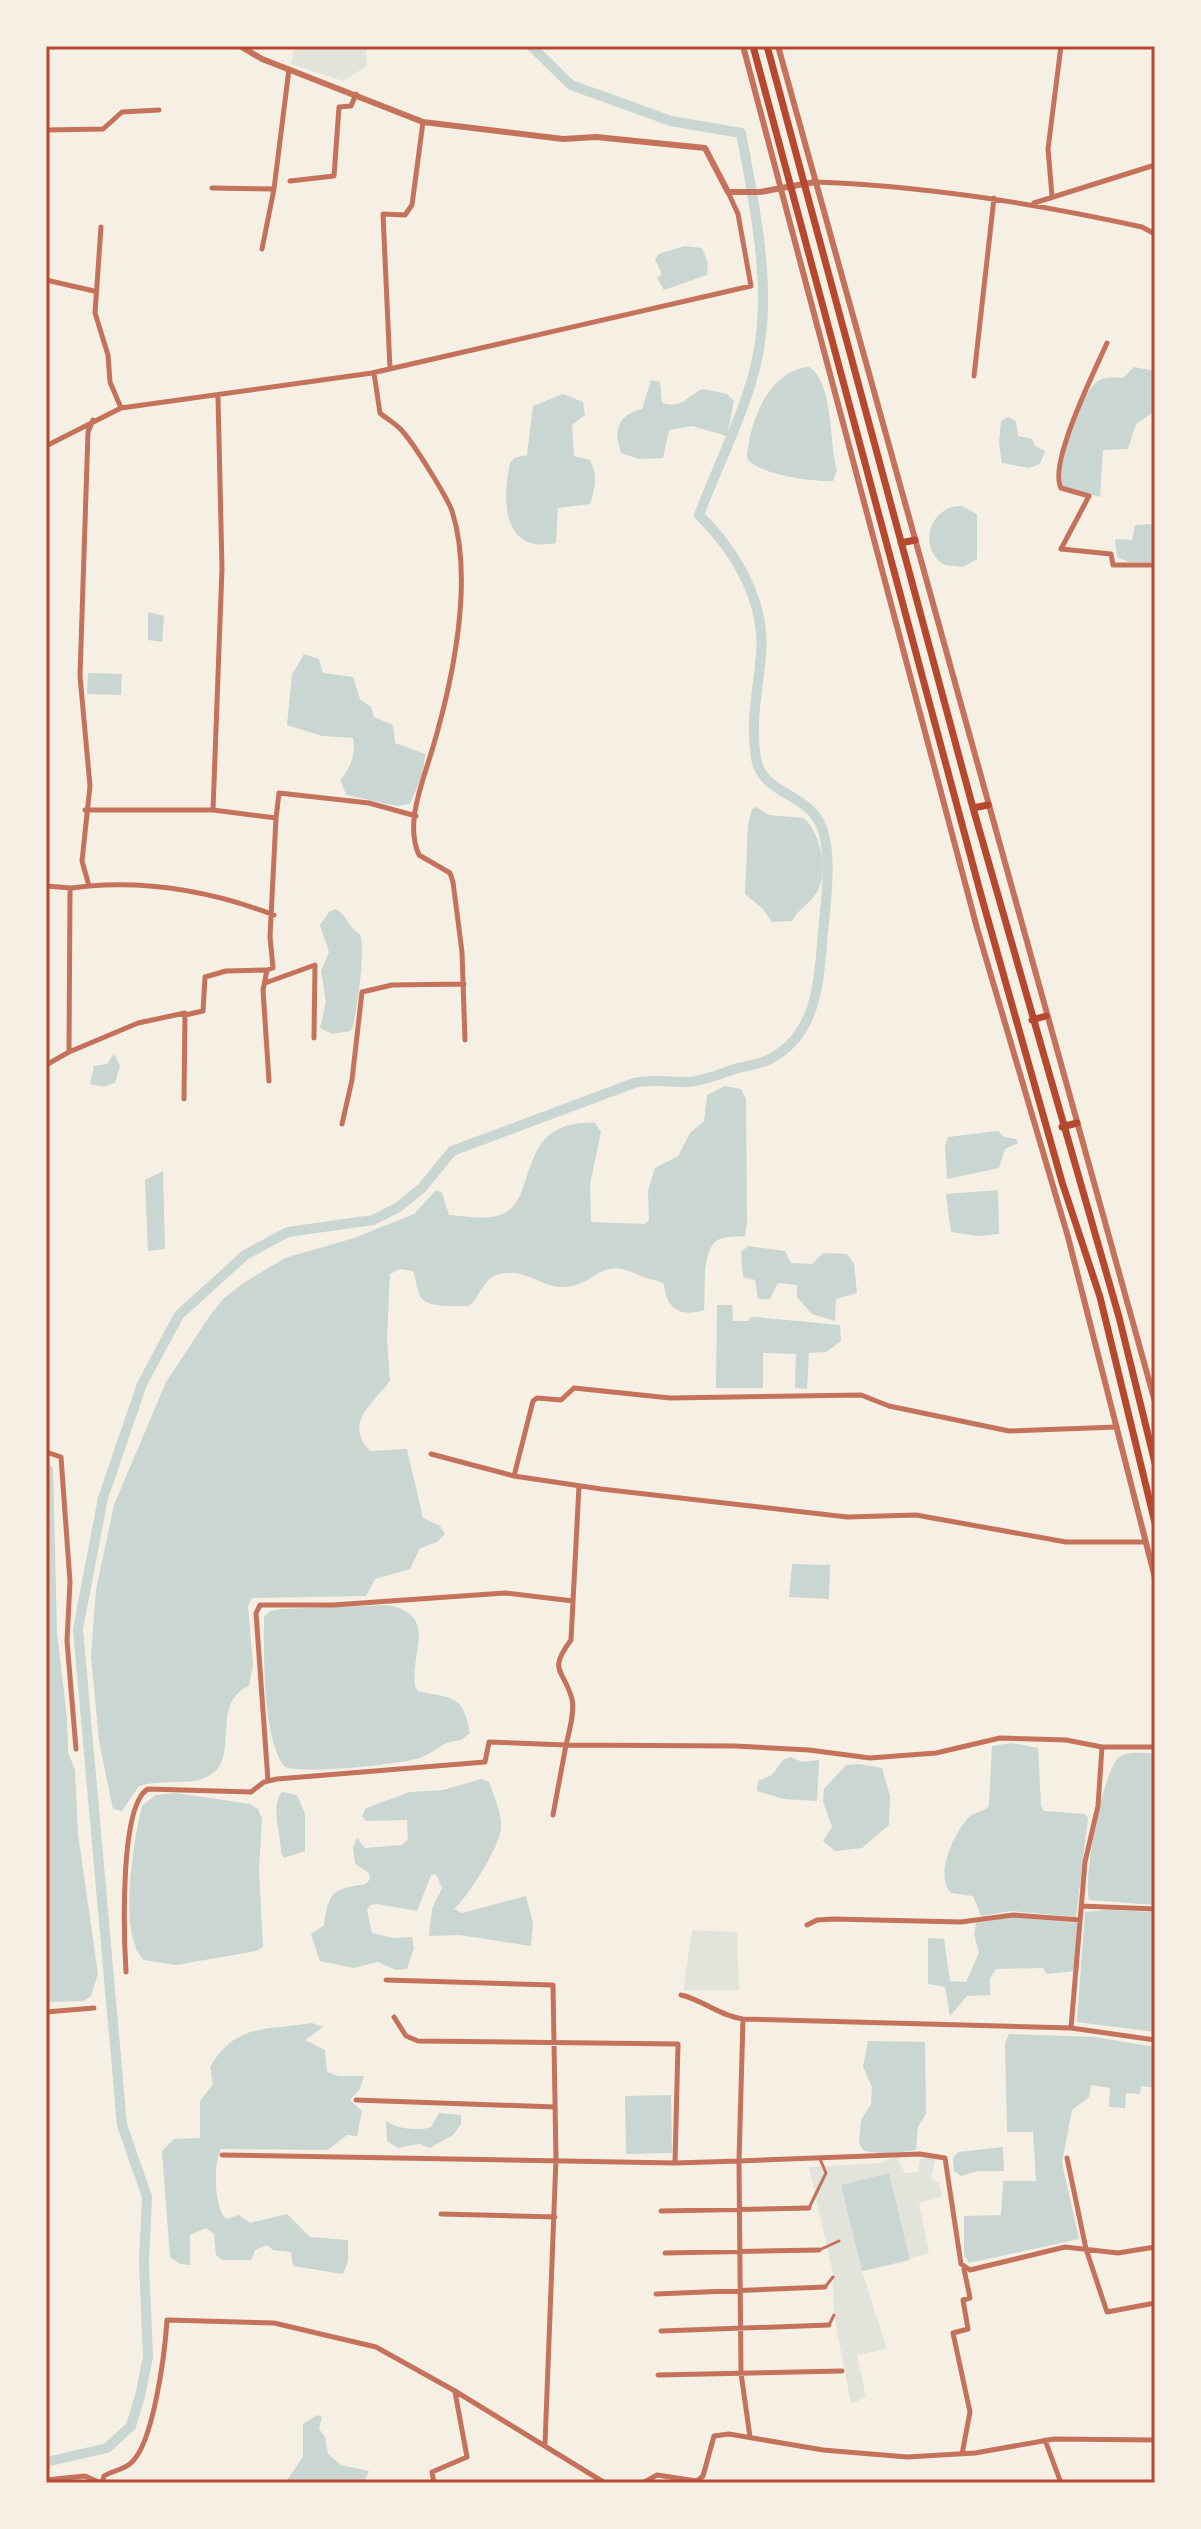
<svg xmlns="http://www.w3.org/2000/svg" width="1201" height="2529" font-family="'Fira Sans Condensed',sans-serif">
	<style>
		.green { fill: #e2e4dc }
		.water { fill: #c9d6d2 }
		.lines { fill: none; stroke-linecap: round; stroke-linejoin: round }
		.canal { stroke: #c9d6d2; stroke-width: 10 }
		.pedestrian { stroke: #c5725c; stroke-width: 3 }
		.minor { stroke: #c5725c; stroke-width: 5 }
		.tertiary { stroke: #c5725c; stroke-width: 6 }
		.primary { stroke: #b5482f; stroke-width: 7 }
		.neatline { fill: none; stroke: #b5482f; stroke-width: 3 }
	</style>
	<rect width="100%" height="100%" fill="#f6efe4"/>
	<path class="green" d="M295,46H366L367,66L343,81L291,64Z
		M692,1930L737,1932L739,1990H683Z
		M921,2154L936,2155L931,2179L939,2183L942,2197L919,2203L929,2253L862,2271L887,2349L857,2355L866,2397L851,2404L834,2315L833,2274L809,2167L881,2163L896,2156L905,2173L918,2172Z"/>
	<path class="water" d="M684,246L702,248L708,263L707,275L664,290L657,278L662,274L655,259L659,254Z
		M809,367C834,383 829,443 837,470L833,481C814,482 756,474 747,458C749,422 769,370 809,367Z
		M1134,367L1155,371V411L1136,424L1128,449L1103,450L1100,497L1062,486C1057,466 1080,393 1098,381C1105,376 1115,378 1123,378Z
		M651,380L660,382L662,403C681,409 687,397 702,389L727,394L734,401L727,436L692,426L669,430L663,458L639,459L621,453C613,429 618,415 642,409Z
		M563,394L583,402L585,415L572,425L574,456L590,460C598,474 595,489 590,504L558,508L556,543C502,554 502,500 510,463L514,458L527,455L533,406Z
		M1008,417L1016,421L1018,436L1032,439L1035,446L1045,451L1040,464L1029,468L1002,463L999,443L1001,421Z
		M962,506L977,514V559L963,567L945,565C917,549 929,505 962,506Z
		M1155,511V562H1129L1117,557L1115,539L1132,540L1135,525L1153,524Z
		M148,612L164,616L162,642L148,640Z
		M304,654L319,659L323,673L353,677L360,699L371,707L374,717L393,725L395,743L425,754L423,773L410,804L397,806L347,795L340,780C351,768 356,754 353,738L322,736L287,725L292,675Z
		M88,673L122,674L121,695L87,694Z
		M756,807L769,815L804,818C821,835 829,871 817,892C810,904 798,909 792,921L772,922L763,909L745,894L748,824L752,809Z
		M335,909C347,914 348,928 360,934C366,951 357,1007 353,1027L350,1031L332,1034L320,1028L326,1002L321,971L329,952L320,925L329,912Z
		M114,1054L120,1066L115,1083L103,1087L90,1084L94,1066L107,1064Z
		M725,1086L741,1089L746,1099L747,1223L745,1236C737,1237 727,1236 720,1239C700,1247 706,1293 704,1310C680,1318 666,1308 664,1284C656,1278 649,1281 641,1276C598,1254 597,1287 562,1287C539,1286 522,1266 497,1275C483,1279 480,1297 469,1306C458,1306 428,1308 421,1298C417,1291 416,1279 413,1271L400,1269L390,1274L387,1338L390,1381C374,1402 343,1423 370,1451L407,1449L423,1518L440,1526L445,1534L437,1542L420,1548L410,1569L375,1579L366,1596L252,1598L248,1606L253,1665L249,1686C208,1704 243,1760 207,1777C188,1786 160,1779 139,1786L122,1811L113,1809L99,1741L91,1656L96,1590L114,1505L166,1382L211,1314L224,1298L245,1282L285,1258L354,1238L414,1214L436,1190L442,1193L449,1215C464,1216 485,1220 500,1215C541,1202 512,1119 595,1123L601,1132L590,1184L591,1222L645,1224L649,1220L648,1191L655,1168L678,1156L690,1133L704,1121L707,1095Z
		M998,1131L1004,1137L1016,1139L1018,1143L1005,1149L999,1168L947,1179L945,1146L948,1137Z
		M163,1171L165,1249L148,1251L145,1180Z
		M998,1190L999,1234L977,1236L951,1232L946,1194Z
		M748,1246L785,1251L791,1263L812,1264L823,1253L847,1254L854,1264L857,1293L836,1299L835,1321L812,1314L797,1297V1285L778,1283L770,1299H758L755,1280L743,1277L741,1252Z
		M717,1305H732L733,1321H749L750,1317H755L840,1325L841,1341L826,1352L809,1353L807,1389L795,1388L796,1354L763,1353V1388H716Z
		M46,1461L53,1468L57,1632L67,1718L68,1752L75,1770L78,1834L98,1974L91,1996L84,2001L46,2002Z
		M792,1564L830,1565L829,1599L789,1597Z
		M388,1605C439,1616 410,1651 415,1686L418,1691C452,1699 463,1693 470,1733L461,1740C439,1742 435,1754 416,1759C392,1765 306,1774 285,1767C262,1740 264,1652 264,1617L270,1611L281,1609Z
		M1012,1743L1038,1748L1041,1805L1044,1811L1085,1814L1088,1818L1076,1917L1011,1911L981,1916L973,1896L951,1893C934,1875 954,1834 968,1818C975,1811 983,1813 989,1806L992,1746Z
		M1155,1753V1905L1089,1900C1083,1878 1102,1775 1118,1758C1126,1750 1145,1754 1155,1753Z
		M791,1757L802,1762L819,1760L817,1801L784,1799L757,1791L758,1781L772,1775L783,1760Z
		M859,1764L882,1768L890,1796L889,1825L862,1848L835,1851L823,1841L832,1827L823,1801L824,1789L846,1765Z
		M481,1779L489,1782C494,1795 501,1812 501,1826C502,1843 468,1897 454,1909L462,1913L526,1896L533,1923L531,1946L459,1935L429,1936L432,1909L442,1888L436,1874L431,1875L417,1911L377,1904L370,1905L367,1910L372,1933L393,1938L412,1937L414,1948L407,1969L396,1970L378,1962L354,1968L320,1961L311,1934L324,1925C329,1890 333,1889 366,1884L370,1879L369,1873L355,1864L353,1847L357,1838L365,1848L402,1845L408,1839L407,1820L366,1821L362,1816L366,1808L410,1792L443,1790Z
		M282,1792L297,1795L305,1814V1851L284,1858L281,1852C281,1835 270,1806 282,1792Z
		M176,1793L250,1804L258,1809L262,1819L259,1869L263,1947L256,1951L176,1965L144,1960C117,1935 134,1839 142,1806L156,1795Z
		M1106,1910L1155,1912V2032L1077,2022L1085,1912Z
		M1013,1917L1077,1923L1075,1971L1047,1974L1043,1968L996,1969L990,1978V1995L967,1996L950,2016L945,1987L928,1984V1938L944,1939L950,1981L966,1982L979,1953L974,1934L976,1923Z
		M312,2023L323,2027L305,2040L325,2050L327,2072L339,2076H364L360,2089L350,2100L362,2111L357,2136L347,2135L328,2150L221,2149C213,2164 214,2208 226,2219L239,2215L250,2223L287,2214L310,2237L348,2240V2261L343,2274L293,2266L291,2252L273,2250L267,2245L255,2250L251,2260H222L216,2255L214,2234L206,2228L190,2235V2265L180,2264L170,2257L162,2151L174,2139L200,2138V2101L213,2084L210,2067C237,2022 266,2031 312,2023Z
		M1009,2034L1095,2037L1155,2047V2088L1141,2086L1140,2094L1126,2093L1125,2108L1109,2107L1110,2088L1091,2085L1089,2097L1072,2110L1062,2163L1079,2239L969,2263L964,2254V2216L1001,2215L1003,2181H1036L1033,2132H1007L1005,2043Z
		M868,2041L925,2042L926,2114L918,2127L916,2150L884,2154L864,2151L859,2143L861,2120L871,2104L872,2087L863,2067Z
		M671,2095L672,2153L626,2154L625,2096Z
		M439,2113L461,2115V2124L453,2135L430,2148L419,2144L398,2148L387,2141L386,2121C395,2128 418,2132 431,2127Z
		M1003,2147L1004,2171H978L961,2176L954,2171L953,2158L958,2152Z
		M889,2173L910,2260L862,2271L841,2185Z
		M317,2415L322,2417L319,2429L325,2437L328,2454L341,2465L369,2471L364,2483H285L303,2457V2424Z"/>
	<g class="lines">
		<path class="canal" d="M46,2462L107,2448L131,2426L140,2396L148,2357L144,2262L147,2197L122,2125L78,1629L103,1498L142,1384L179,1315L245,1255L288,1232L373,1220L397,1208L422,1188L452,1151L634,1083C653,1079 669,1082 688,1082C703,1081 720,1074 735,1069C746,1066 760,1064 770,1059C818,1034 819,979 823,932C826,901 833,851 820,823C804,792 762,794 756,758C750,724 758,689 761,655C766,602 735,550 699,515C717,467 747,408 757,359C773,289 754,203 741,133L671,121L571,85L531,46"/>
		<path class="pedestrian" d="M809,2208L826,2173L820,2159
			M819,2250L839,2241
			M825,2287L833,2277
			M829,2325L834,2315"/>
		<path class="minor" d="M46,130L103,129L122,112L159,110
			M290,181L334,176L339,107L351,106L356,94
			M815,182C926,186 1034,203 1142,227L1155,234
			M212,188L274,189L289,69
			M1052,196L1048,149L1061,46
			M1034,203L1155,165
			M101,227L95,313L108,355L110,382L121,408
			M262,249L274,189
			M46,280L94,291
			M1107,343C1095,370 1048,464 1061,488L1089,496L1061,549L1111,554L1113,565H1155
			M390,369L383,214L405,215L412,205L423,122
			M374,373L380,413C388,420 397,424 403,432C414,444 447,497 452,511C474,580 453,679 433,747C424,779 404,823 419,855L450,873L453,882L462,952L465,1040
			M974,376L994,198
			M46,446L121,408L372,373L751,286L738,214L728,192
			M85,810H213L222,568L218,397
			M213,810L276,818L270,937L273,968L267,970L263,990L269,1081
			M276,818L279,793L369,803L416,816
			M46,886L71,888
			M89,886C152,881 216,893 274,915
			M265,983L315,965L314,1038
			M69,1052L138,1023L185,1013
			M46,1065L69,1052L70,892L71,888L89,886L82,861L90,786L80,676L88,432L93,420
			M184,1099L185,1015L203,1011L205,977L226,971L267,970
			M342,1124L352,1080L362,992L392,985L464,984
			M46,1452L61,1457L70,1582L67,1641L76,1749
			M431,1454L514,1476L601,1489L847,1517L916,1515L1066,1542H1144
			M514,1476L533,1401L537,1398L561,1400L574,1388L670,1398L861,1395L889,1406L1009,1431L1117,1427
			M579,1486L571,1640C547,1672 564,1669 572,1699C575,1712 569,1732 566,1745L735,1746L809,1750L870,1758L936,1753L1000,1738L1066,1740L1102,1747H1155
			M268,1781L256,1613L260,1605H333L505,1593L573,1601
			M1081,1906L1155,1909
			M807,1925L817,1920L833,1919L961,1922L1013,1915L1080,1920
			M126,1972C124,1939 119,1805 148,1789L251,1792L264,1782L277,1779L485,1762L489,1742L566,1745L553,1815
			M386,1980L553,1985L556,2159L545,2444
			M681,1995C703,2000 720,2016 743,2019L1071,2028L1155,2040
			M46,2012L94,2008
			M394,2017L406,2036L418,2041L678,2044L675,2163
			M743,2019L739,2161L920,2154L945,2158L961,2264L970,2270L1065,2247L1118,2253L1155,2247
			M1071,2028L1085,1862L1098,1806L1102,1747
			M356,2100L555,2107
			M222,2155L675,2163L739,2161L741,2373L750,2437
			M1067,2158L1086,2249L1107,2312L1155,2303
			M661,2211L809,2208
			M441,2214L555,2217
			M665,2253L819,2250
			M656,2294L825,2287
			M661,2331L829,2325
			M658,2375L842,2371
			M1045,2440L1061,2483
			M962,2454L970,2412L953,2333L968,2329L963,2300L970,2298L964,2269
			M46,2480L85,2476L101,2483
			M102,2483L104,2476C112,2471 125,2469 131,2463C154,2443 165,2351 167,2320L274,2323L376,2347L455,2391L605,2483
			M434,2483L432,2472L467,2457L455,2392
			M643,2483L657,2475L697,2481L703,2476L714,2436L729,2434L823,2450L907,2457L975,2453L1054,2439L1155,2440"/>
		<path class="tertiary" d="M240,46L262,59L423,122L563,139L596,137L705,148L728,192H760L815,182
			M743,46L977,928L1068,1237L1155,1578
			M778,46L1155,1402"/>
		<path class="primary" d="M753,46L981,895L1062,1182L1100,1297L1155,1523
			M767,46L973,808L1119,1317L1155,1463
			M901,543L915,540
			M973,808L988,805
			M1032,1020L1046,1016
			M1062,1127L1077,1123"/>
	</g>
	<rect width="1201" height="2529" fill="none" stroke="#f6efe4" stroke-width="96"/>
	<rect x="48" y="48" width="1105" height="2433" class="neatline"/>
</svg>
